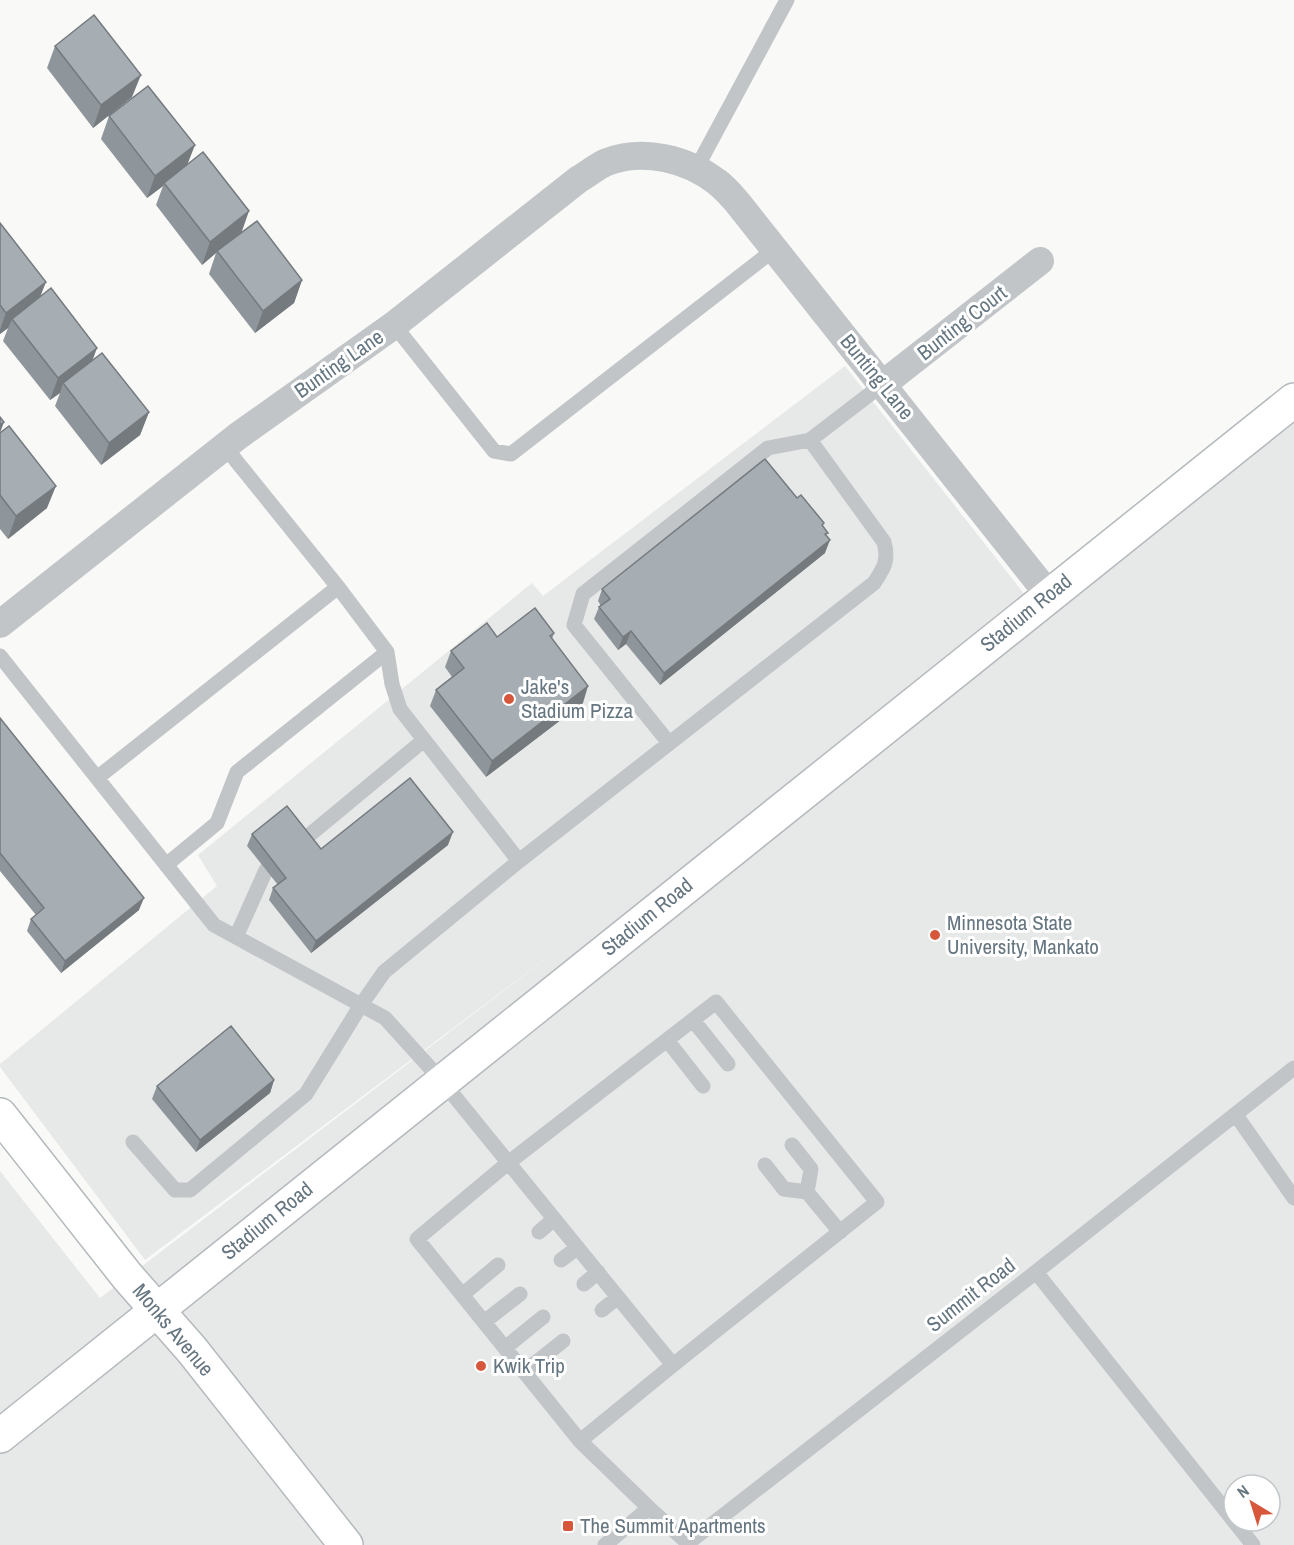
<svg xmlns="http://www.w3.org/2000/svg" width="1294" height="1545" font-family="'Archivo Narrow',sans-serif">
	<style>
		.built { fill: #e7e8e8; fill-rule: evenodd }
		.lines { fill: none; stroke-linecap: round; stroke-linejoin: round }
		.secondary-casing { stroke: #b3b9bd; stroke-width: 36 }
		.lane { stroke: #c1c5c8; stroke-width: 15 }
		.street { stroke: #c1c5c8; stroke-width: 28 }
		.secondary { stroke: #fff; stroke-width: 33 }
		.wall { fill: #8f969b }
		.shaded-wall { fill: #747a7e }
		.building { fill: #a6aeb4; stroke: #747a7e; stroke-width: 1.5 }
		.poi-dot { fill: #d6573b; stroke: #fff; stroke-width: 2 }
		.labels { text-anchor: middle; stroke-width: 6; stroke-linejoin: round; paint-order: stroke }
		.street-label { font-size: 21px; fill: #667680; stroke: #fff }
		.poi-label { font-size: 21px; fill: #667680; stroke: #fff; text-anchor: start }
	</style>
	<rect width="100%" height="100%" fill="#f9f9f7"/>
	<path class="built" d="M845,366L1025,595L1294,391V1545H0V1171L100,1298L573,938L145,1260L0,1067V1064L217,886L198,855L532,583L543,596ZM1234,1485H1270V1521H1234Z"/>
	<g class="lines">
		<defs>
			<path id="secondary" d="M0,1115L127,1276L192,1350L346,1545
				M0,1436L1294,400"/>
		</defs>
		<use href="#secondary" class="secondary-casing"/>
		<path class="lane" d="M696,169L787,0
			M394,325L494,451L511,454L775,249
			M225,447L338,587
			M0,656L214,925L385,1018L442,1081L673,1365L580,1441L649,1508
			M669,743L574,625L583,594L768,448L810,440
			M97,778L338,587L387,652L392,684L400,709L519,861L384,972L361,1005L306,1094L190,1190H175L133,1142
			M301,842L424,740
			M519,861L874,583C884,568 889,561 884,542L810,440L883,384
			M166,865L217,823L237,772L387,652
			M236,937L266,870
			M693,1020L728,1064
			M667,1040L703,1086
			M1236,1115L1294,1198
			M792,1145L811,1169L807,1192
			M765,1165L784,1189L807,1192L840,1232
			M539,1232L554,1219
			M561,1260L577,1248
			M1036,1272L1294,1068
			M584,1284L598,1272
			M462,1295L498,1265
			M602,1310L618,1297
			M484,1322L520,1294
			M505,1348L543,1317
			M524,1372L563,1341
			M580,1441L417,1239L508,1163L716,1002L877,1202L673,1365
			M688,1543L1036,1272L1253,1545
			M605,1545L649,1508L690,1545"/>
		<path class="street" d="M883,384L1040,261
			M0,624L238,436L394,325L579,179C588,174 597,166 607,162C644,148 687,159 717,182C724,187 731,195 737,202L1049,595"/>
		<use href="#secondary" class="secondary"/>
	</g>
	<path class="wall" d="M55,46L132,97L93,128L47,68Z
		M109,116L188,164L242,232L302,280L294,303L255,333L209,274L216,253L202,265L156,205L163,186L147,198L101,139Z
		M0,223L41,296L93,360L149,412L140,435L101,465L55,406L60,393L50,400L3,341L8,328L0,334Z
		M0,433L47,508L8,539L0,529Z
		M797,498L823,527L826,536L825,553L660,685L626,644L618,650L594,619L599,607L601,606L598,601L602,589Z
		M554,633L552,639L583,703L486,777L430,706L436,690L452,677L445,667L451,651L497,637Z
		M0,718L139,910L61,973L27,931L31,919L36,915L0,871Z
		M252,834L321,849L448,845L311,953L269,900L273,888L278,885L247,846Z
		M274,1080L270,1093L196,1152L152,1099L157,1086Z"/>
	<path class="shaded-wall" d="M141,75L132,97L93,128L101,105Z
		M195,145L186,168L164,183L163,186L147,198L155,176Z
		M249,211L241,234L217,251L216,253L202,265L210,242Z
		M302,280L294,303L255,333L263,311Z
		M46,282L37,305L12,319L8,328L0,334V330L6,313Z
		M97,348L89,370L63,383L60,393L50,400L58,378Z
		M149,412L140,435L101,465L109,443Z
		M4,422L0,433V425Z
		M56,486L47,508L8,539L16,516Z
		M830,540L825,553L660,685L664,673Z
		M631,631L626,644L618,650L623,637Z
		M588,686L583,703L486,777L492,761Z
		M453,832L448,845L311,953L316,941Z
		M144,898L139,910L61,973L65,961Z
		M274,1080L270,1093L196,1152L200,1140Z"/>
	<path class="building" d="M94,15L141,75L101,105L55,46Z
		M148,86L195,145L155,176L109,116Z
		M203,152L249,211L210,242L164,183Z
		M257,221L302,280L263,311L217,251Z
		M0,223L46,282L6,313L0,305Z
		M51,288L97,348L58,378L12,319Z
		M102,353L149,412L109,443L63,383Z
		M0,417L4,422L0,425Z
		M9,426L56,486L16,516L0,495V433Z
		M765,459L797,498L801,495L824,523L822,525L828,533L825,534L830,540L664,673L631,631L623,637L599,607L610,599L602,589Z
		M535,608L554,633L550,636L588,686L492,761L436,690L464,668L451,651L487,623L497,637Z
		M0,718L144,898L65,961L31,919L44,908L0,853Z
		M410,778L453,832L316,941L273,888L286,878L252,834L287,806L321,849Z
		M231,1026L274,1080L200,1140L157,1086Z"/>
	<g class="poi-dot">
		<circle cx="509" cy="699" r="6"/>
		<circle cx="935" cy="935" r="6"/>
		<circle cx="481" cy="1366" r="6"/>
		<rect x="562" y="1520" width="12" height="12" rx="3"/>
	</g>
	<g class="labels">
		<g class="street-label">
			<text transform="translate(962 323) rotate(-38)" y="7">Bunting Court</text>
			<text transform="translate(339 364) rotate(-35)" y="7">Bunting Lane</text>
			<text transform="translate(877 377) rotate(51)" y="7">Bunting Lane</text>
			<text transform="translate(1026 613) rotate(-39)" y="7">Stadium Road</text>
			<text transform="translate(647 917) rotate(-39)" y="7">Stadium Road</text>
			<text transform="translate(267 1221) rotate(-39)" y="7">Stadium Road</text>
			<text transform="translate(971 1295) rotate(-38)" y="7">Summit Road</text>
			<text transform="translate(173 1330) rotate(50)" y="7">Monks Avenue</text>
		</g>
		<g class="poi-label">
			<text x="521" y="694">Jake's<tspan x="521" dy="24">Stadium Pizza</tspan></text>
			<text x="947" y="930">Minnesota State<tspan x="947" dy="24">University, Mankato</tspan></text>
			<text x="493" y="1373">Kwik Trip</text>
			<text x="580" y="1533">The Summit Apartments</text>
		</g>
	</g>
	<g transform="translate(1252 1503) rotate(322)"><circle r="28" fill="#ffffff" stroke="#c2c8cc" stroke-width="1.5"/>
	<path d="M0-4.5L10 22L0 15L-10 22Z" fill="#d6573b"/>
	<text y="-9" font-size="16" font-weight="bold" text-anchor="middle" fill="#667680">N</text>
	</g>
</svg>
